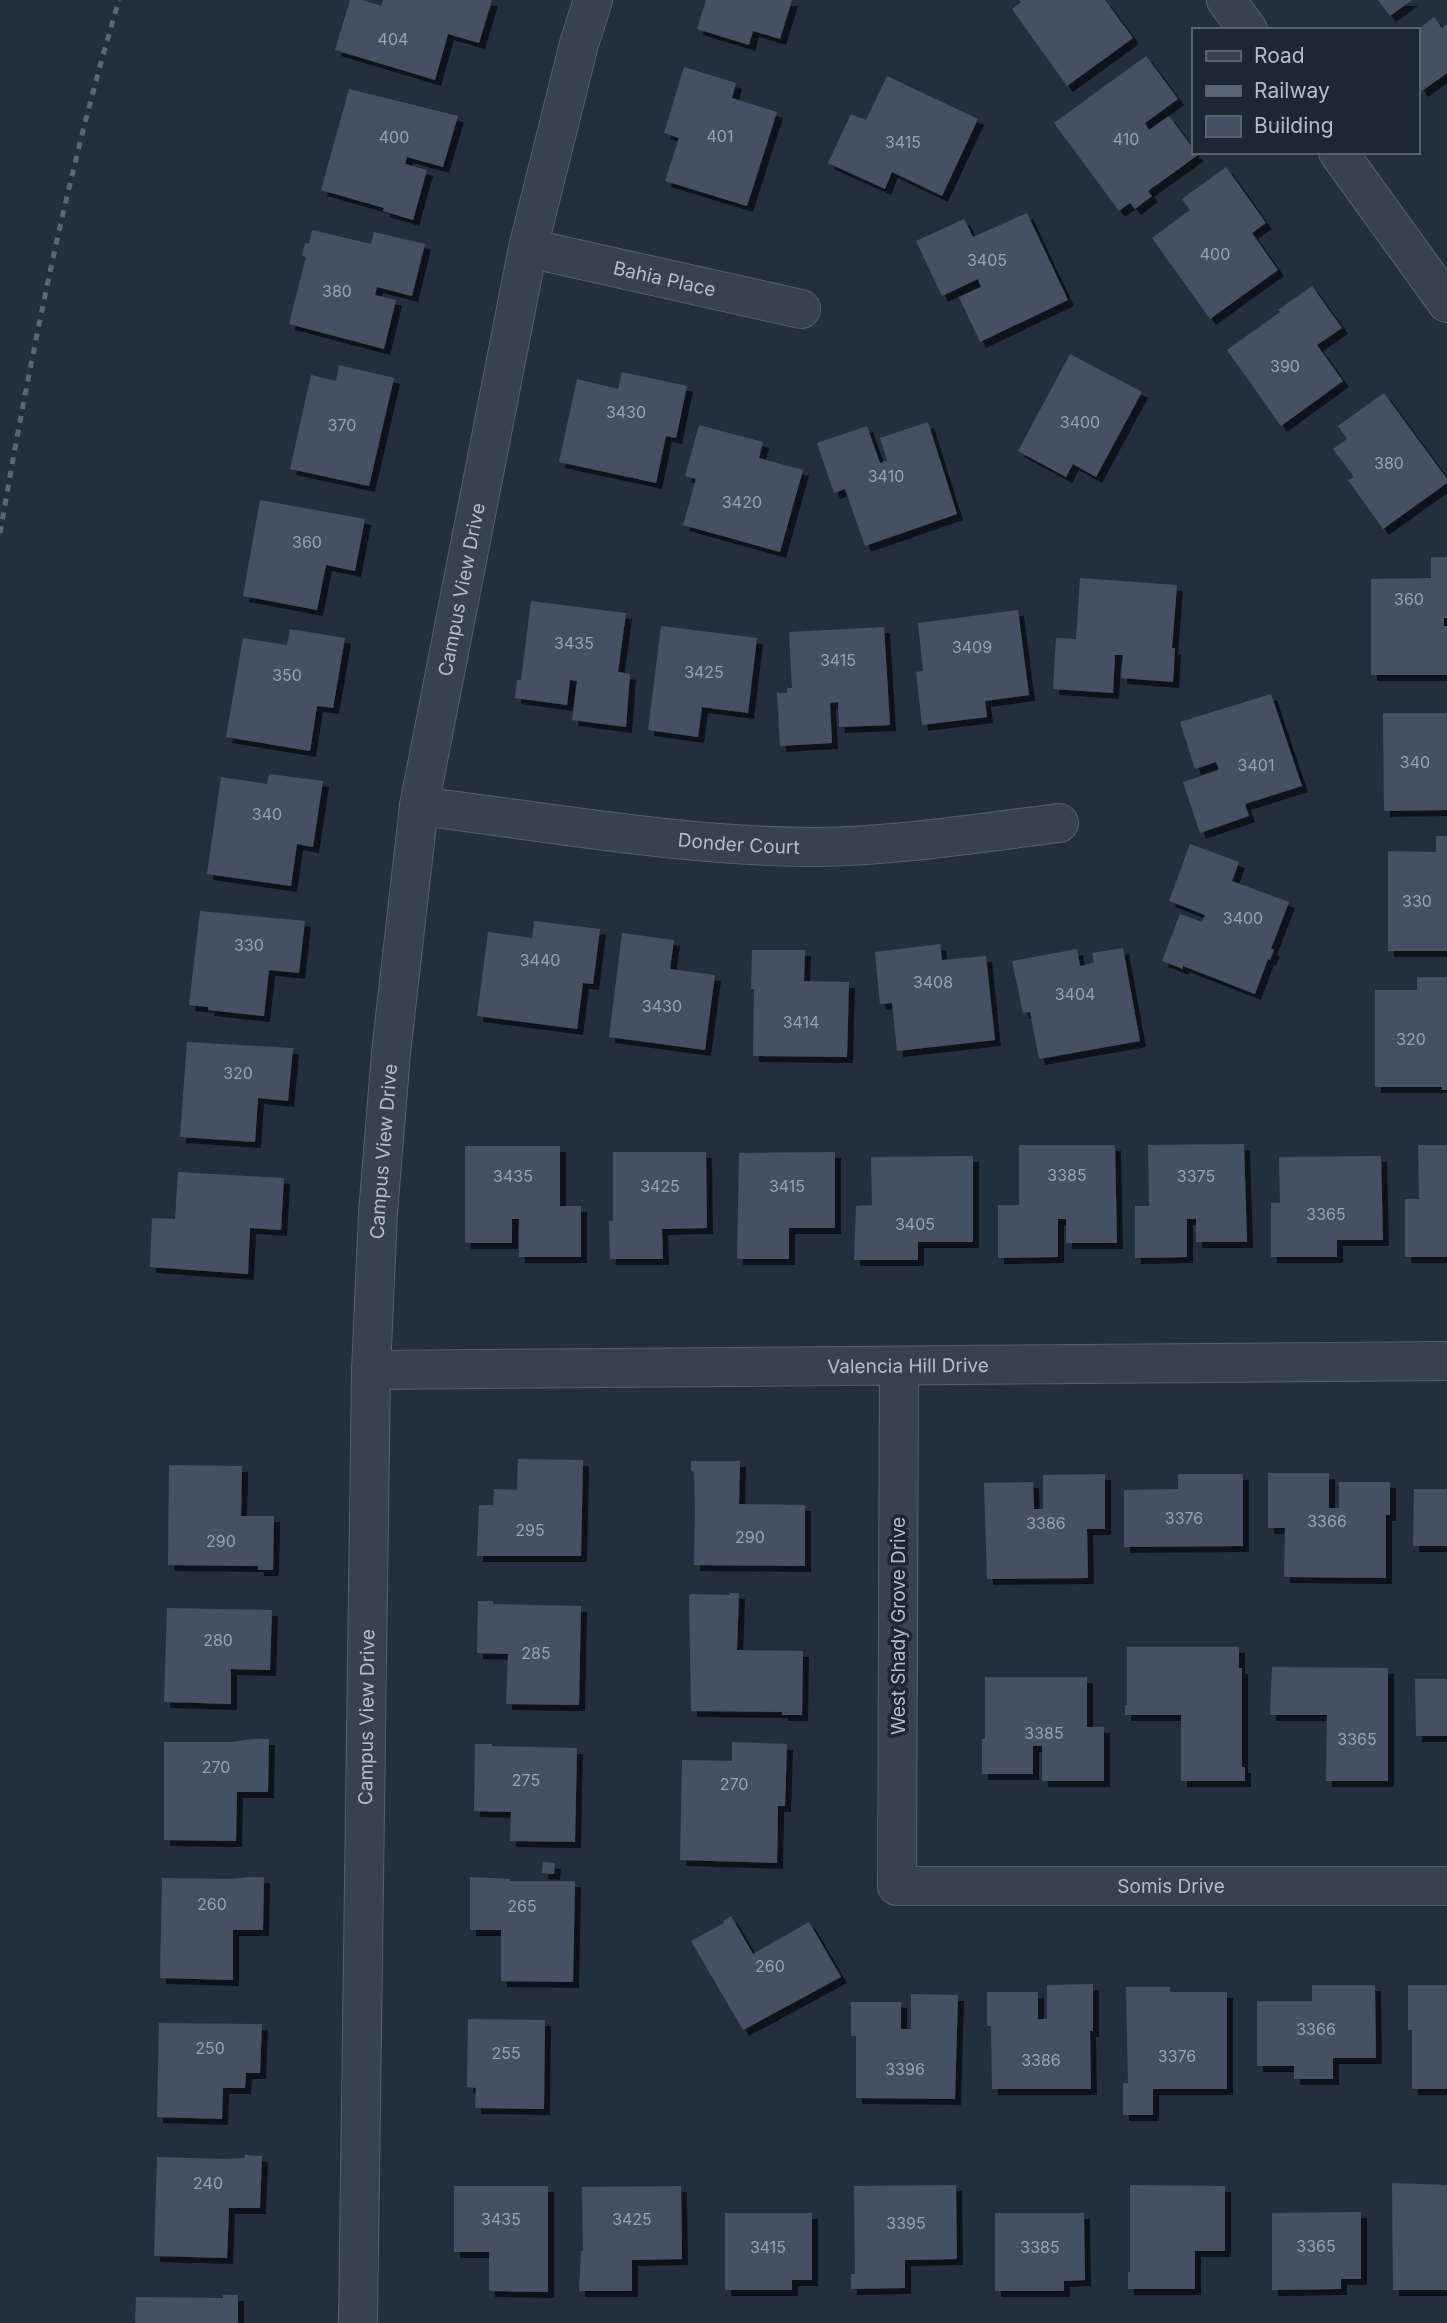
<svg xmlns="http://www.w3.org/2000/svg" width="1447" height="2323" font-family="Inter,sans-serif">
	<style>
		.building { fill: #455162; filter: url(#shadow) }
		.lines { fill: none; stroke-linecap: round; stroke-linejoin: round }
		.street-casing { stroke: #565f6c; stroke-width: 40 }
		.street { stroke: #38414e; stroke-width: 38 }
		.rail { stroke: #5a6575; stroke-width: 5; stroke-dasharray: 7 7; stroke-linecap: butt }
		.labels { text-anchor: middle; stroke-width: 7; stroke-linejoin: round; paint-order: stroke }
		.number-label { font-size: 16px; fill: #98a1af }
		.street-label { font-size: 19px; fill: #b4bcc9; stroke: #1d2633 }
	</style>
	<defs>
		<filter id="shadow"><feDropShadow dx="6" dy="6" stdDeviation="0" flood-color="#0009"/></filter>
	</defs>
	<rect width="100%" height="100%" fill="#242f3e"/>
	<path class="building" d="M350,0H362L381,6L383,0H492L479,43L448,34L435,80L335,50Z
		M706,0H792L780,39L753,31L749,45L697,29Z
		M1019,0H1105L1133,38L1067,86L1012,9L1021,2Z
		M1378,0H1412L1390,16Z
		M1434,17L1442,28L1447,24V73L1422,91L1417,84V30Z
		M1146,56L1178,99L1145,123L1149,130L1169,116L1193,148V152L1198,155L1148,191L1152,196L1135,209L1130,203L1119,211L1054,123Z
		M684,67L736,83L732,98L777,112L747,206L665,181L679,138L664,133Z
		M887,76L978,119L942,196L892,172L885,189L828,163L851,114L866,120Z
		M349,89L458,116L443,167L407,157L405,164L427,170L413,220L383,211L384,208L321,190Z
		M1226,167L1266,223L1252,233L1278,270L1210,319L1152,238L1190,210L1182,199Z
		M1027,213L1068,300L980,342L959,297L981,287L978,279L942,296L916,241L964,219L973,237Z
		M312,230L371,244L374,232L425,244L412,296L377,287L375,295L396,300L384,349L289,324L306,257L302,256L305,243L309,244Z
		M1312,286L1342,328L1317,345L1343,381L1281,426L1227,350L1280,312L1278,310Z
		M1070,354L1142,392L1096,477L1073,464L1066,477L1018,451Z
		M339,365L394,378L369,486L290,469L311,375L336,381Z
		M622,372L687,386L676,438L666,436L656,483L559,462L577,379L618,389Z
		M1384,393L1447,479V483L1383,529L1348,480L1354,477L1333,449L1347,439L1338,426Z
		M928,422L957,514L865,546L845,489L834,493L817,443L867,426L880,463L887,460L880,438Z
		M699,425L763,442L759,458L803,470L780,552L683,525L696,479L685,476Z
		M260,500L365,519L355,571L326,565L317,610L243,596Z
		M1431,557H1447V618H1444V626H1447V675H1371V579L1431,578Z
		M1080,578L1177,585L1172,648H1175L1173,682L1121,678L1123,655H1115L1113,693L1053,689L1056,638L1076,639Z
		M531,601L626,613L618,672L630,674L626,727L572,720L577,681L570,680L567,705L515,698L517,680H521Z
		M1018,610L1029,695L985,701L987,717L922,725L916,672L923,671L918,623Z
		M661,626L757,638L748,713L702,707L698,737L648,730Z
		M884,627L890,725L839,727L838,702L830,703L832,743L780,746L777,693H787V688H792L789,632Z
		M290,629L345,638L333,708L317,706L310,751L226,737L243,638L287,645Z
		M1271,694L1302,786L1245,804L1249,816L1200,833L1183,782L1219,770L1216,762L1195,769L1180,722Z
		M1383,713H1447V810L1384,811Z
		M269,774L323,781L313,847L297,844L291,886L207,874L221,777L267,784Z
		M1436,836H1447V951H1388V851L1436,852Z
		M1190,844L1239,862L1232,881L1289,902L1271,949L1274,950L1270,960L1268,959L1255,994L1183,966V969L1162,961L1180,914L1202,922L1205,915L1169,901Z
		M200,911L305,921L299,973L269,970L264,1016L208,1010V1007L189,1005Z
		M534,921L600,929L593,984L583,983L577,1029L477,1016L488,932L532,938Z
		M622,933L674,940L670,969L715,975L705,1050L609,1037Z
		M940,944L942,960L986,956L995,1040L897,1051L892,1003L880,1004L875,952Z
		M1123,948L1140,1041L1039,1059L1030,1012L1023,1013L1012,961L1077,949L1080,966L1094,963L1092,953Z
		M752,950H805L804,981L849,982L847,1057L753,1056L754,989H751Z
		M1417,977H1447V1090H1442V1087H1375V990H1417Z
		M187,1042L293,1048L288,1101L258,1098L255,1142L180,1137Z
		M1244,1144L1247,1242H1196V1219H1187V1257L1135,1258V1206H1149L1148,1145Z
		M1019,1145H1115L1117,1243H1066V1219H1058V1257L998,1258V1205H1019Z
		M1418,1145H1447V1257H1405V1199H1419Z
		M465,1146H560V1206H581V1257H519V1219H512V1243H465Z
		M613,1152H706L707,1228L662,1229L663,1259H610L609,1221H613Z
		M835,1152V1228H789V1259H737L739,1153Z
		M973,1156V1242H918V1260H854L856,1206L872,1205L871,1157Z
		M1381,1156L1383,1240H1337V1257H1271V1203H1280L1279,1157Z
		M178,1172L284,1178L281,1230L250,1228L248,1274L150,1267L152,1218L175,1219Z
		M518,1459L583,1460L581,1556H477L479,1505H493L494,1489L517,1490Z
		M691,1461H740L739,1504L805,1505V1566L694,1565L695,1509L694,1472L691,1471Z
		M169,1465L242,1466L241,1516H274L273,1570H258V1566L168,1565Z
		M1268,1473H1329V1508H1339V1482H1390V1515H1386V1578L1284,1577L1285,1528H1268Z
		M1105,1474V1529H1087L1088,1578L987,1579L984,1483L1033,1482L1034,1509H1043V1475Z
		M1178,1474H1243V1546L1124,1547V1490L1178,1489Z
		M1414,1489H1447V1546H1413Z
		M730,1593H739L737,1650L803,1651L802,1715H782V1712L691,1711L689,1597L691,1594L730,1595Z
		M478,1601H493V1604L581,1606L579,1705L506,1704L508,1654L477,1653Z
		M167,1608L272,1610L270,1670L231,1669V1704L164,1702Z
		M1127,1647H1239V1668H1242V1767H1245V1781H1181V1715H1125V1705H1127Z
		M1272,1667L1388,1668V1781H1326L1327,1715H1270Z
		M985,1677H1087V1727H1104V1781H1042V1746H1033V1774H982V1739H985Z
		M1415,1679H1447V1736H1416Z
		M252,1739H269L268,1792H237L236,1841L164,1840V1742H231Z
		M732,1742L787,1744L785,1806H778L777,1863L680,1860L682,1760L732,1761Z
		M475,1744H492V1746L577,1748L575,1842L510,1841L511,1812L474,1811Z
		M543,1862L555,1863L554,1874L542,1873Z
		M249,1877H264L263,1930H233V1980L160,1978L162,1878L229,1879Z
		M470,1877L510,1879V1881H575L573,1982L501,1981V1930H470Z
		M731,1916L753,1954L809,1922L841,1977L743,2030L691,1941L724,1923L723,1921Z
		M1093,1984V2031H1090L1091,2089H992L991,2026H987V1992H1038V2019H1047V1985Z
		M1312,1985H1375L1376,2058H1333V2079H1294V2066H1257V2001H1312Z
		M1408,1985H1447V2089H1412V2030H1408Z
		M1126,1987H1170V1992H1227V2089H1153V2115H1123V2083H1128Z
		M911,1994L958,1995L955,2099L856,2098V2036H851V2002H901V2029H911Z
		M468,2019L545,2020L544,2109L475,2108L476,2088L467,2087Z
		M159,2023L262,2024L260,2073H246L245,2088H223L222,2119L157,2117Z
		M245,2155L262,2156L260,2208H229L227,2258L154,2256L157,2157L224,2159L245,2158Z
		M1392,2183L1447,2185V2290H1393Z
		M956,2185L957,2259L905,2260V2288L851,2289V2274H855L854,2186Z
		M1130,2185L1225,2186V2251H1195V2289H1128V2272H1130Z
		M454,2186H548V2292L489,2291V2252H454Z
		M681,2186L682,2259L632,2260V2291H579L581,2251H583L582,2187Z
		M1361,2212V2279H1341V2289L1272,2290V2213Z
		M725,2213H812V2280H792V2290H725Z
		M995,2213H1084L1085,2280L1064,2281V2291H995Z
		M223,2295H238V2323H135L136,2297L223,2298Z"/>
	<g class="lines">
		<defs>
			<g id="street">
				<path d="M1226,0L1248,30"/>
				<path d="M1338,152L1447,303"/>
				<path id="s1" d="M528,248L801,309"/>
				<path id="s2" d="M419,806C548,822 686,847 816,847C897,846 979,833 1059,823"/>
				<path id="s3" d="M899,1366L897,1886H1447"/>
				<path id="s4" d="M371,1370L1447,1361"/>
				<path id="s5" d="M358,2323L371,1370L378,1213L391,1053L419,806L528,248L579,44L593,0"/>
			</g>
		</defs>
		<use href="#street" class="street-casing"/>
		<use href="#street" class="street"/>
		<path class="rail" d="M0,533C31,354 67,174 119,0"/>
	</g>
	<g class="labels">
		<g class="number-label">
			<text x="393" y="45">404</text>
			<text x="720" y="142">401</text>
			<text x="394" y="143">400</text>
			<text x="1126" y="145">410</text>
			<text x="903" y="148">3415</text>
			<text x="1215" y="260">400</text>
			<text x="987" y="266">3405</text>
			<text x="337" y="297">380</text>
			<text x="1285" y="372">390</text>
			<text x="626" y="418">3430</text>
			<text x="1080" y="428">3400</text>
			<text x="342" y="431">370</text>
			<text x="1389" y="469">380</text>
			<text x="886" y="482">3410</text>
			<text x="742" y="508">3420</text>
			<text x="307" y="548">360</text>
			<text x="1409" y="605">360</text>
			<text x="574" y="649">3435</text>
			<text x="972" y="653">3409</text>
			<text x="838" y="666">3415</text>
			<text x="704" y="678">3425</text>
			<text x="287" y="681">350</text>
			<text x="1415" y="768">340</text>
			<text x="1256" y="771">3401</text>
			<text x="267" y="820">340</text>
			<text x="1417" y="907">330</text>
			<text x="1243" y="924">3400</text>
			<text x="249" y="951">330</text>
			<text x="540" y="966">3440</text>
			<text x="933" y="988">3408</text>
			<text x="1075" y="1000">3404</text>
			<text x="662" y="1012">3430</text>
			<text x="801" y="1028">3414</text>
			<text x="1411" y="1045">320</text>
			<text x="238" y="1079">320</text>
			<text x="1067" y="1181">3385</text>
			<text x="513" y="1182">3435</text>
			<text x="1196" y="1182">3375</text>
			<text x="660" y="1192">3425</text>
			<text x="787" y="1192">3415</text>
			<text x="1326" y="1220">3365</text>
			<text x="915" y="1230">3405</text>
			<text x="1184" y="1524">3376</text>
			<text x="1327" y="1527">3366</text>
			<text x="1046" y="1529">3386</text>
			<text x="530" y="1536">295</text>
			<text x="750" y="1543">290</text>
			<text x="221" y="1547">290</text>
			<text x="218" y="1646">280</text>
			<text x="536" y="1659">285</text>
			<text x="1044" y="1739">3385</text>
			<text x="1357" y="1745">3365</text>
			<text x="216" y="1773">270</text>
			<text x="526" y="1786">275</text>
			<text x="734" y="1790">270</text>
			<text x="212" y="1910">260</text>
			<text x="522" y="1912">265</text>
			<text x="770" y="1972">260</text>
			<text x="1316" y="2035">3366</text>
			<text x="210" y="2054">250</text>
			<text x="506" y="2059">255</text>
			<text x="1177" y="2062">3376</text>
			<text x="1041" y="2066">3386</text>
			<text x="905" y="2075">3396</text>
			<text x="208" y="2189">240</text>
			<text x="501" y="2225">3435</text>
			<text x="632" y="2225">3425</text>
			<text x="906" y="2229">3395</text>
			<text x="1316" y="2252">3365</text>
			<text x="768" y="2253">3415</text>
			<text x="1040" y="2253">3385</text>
		</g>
		<g class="street-label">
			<text dy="7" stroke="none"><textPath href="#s1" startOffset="140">Bahia Place</textPath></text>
			<text dy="7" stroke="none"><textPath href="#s5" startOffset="1740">Campus View Drive</textPath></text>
			<text dy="7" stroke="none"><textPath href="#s2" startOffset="322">Donder Court</textPath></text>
			<text dy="7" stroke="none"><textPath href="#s5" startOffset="1172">Campus View Drive</textPath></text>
			<text dy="7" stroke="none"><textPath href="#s4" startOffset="537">Valencia Hill Drive</textPath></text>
			<text transform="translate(898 1626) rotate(-90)" y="7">West Shady Grove Drive</text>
			<text dy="7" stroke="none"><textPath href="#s5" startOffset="606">Campus View Drive</textPath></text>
			<text dy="7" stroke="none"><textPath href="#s3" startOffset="794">Somis Drive</textPath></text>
		</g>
	</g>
	<rect x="1192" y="28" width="228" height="126" fill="#1d2633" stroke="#59626f" stroke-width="2"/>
	<rect x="1206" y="51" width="35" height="10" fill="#38414e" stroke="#59626f" stroke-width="2"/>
	<text x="1254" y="63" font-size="21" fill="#b4bcc9">Road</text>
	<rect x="1206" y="86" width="35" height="10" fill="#5a6575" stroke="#59626f" stroke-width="2"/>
	<text x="1254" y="98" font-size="21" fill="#b4bcc9">Railway</text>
	<rect x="1206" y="116" width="35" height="21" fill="#455162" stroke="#59626f" stroke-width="2"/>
	<text x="1254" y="133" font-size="21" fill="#b4bcc9">Building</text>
</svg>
